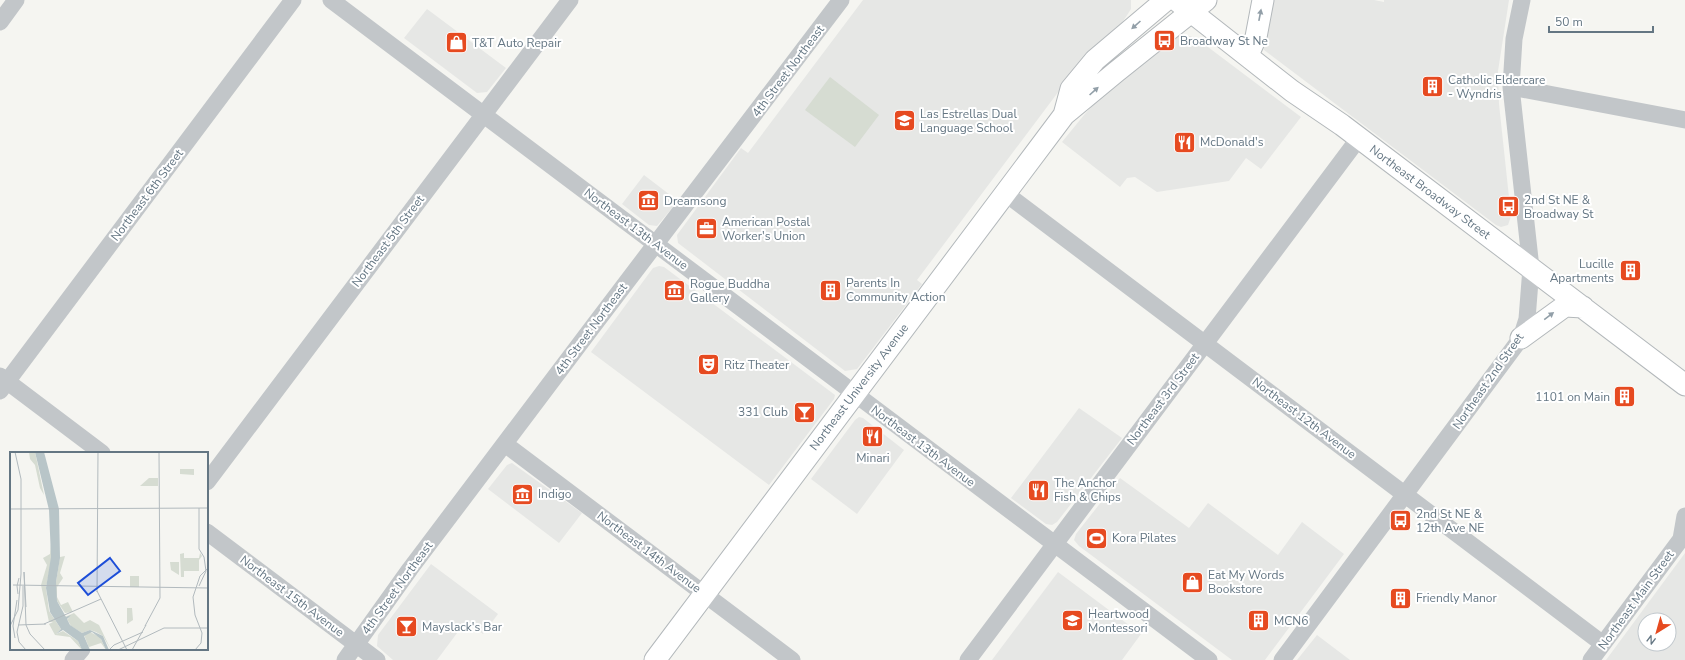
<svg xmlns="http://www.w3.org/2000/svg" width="1685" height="660" font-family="'Nunito Sans',sans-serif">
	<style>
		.built { fill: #e6e7e5; fill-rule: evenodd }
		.green { fill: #d6dcd2 }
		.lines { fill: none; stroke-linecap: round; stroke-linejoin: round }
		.major-casing { stroke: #b3b8bb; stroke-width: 23 }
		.minor { stroke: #c2c6c9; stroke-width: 17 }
		.major { stroke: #fff; stroke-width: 21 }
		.oneway { fill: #929fa8 }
		.labels { text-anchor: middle; stroke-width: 4; stroke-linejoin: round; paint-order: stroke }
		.poi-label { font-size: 12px; fill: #647683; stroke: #fff; text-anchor: start }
		.street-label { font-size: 12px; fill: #647683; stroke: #fff }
		.inset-road { fill: none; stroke: #b2babe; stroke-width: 1 }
		.view { fill: #1d4ed8; fill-opacity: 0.15; stroke: #1d4ed8; stroke-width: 2 }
		.inset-edge { fill: none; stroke: #647683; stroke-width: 2 }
	</style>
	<rect width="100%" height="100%" fill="#f5f5f1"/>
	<path class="built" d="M863,0H1131V9L1120,26L1062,87L917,280L922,284L857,369L845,371L678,243L677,235L741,148L748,153Z
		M1271,0H1374L1384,2V0H1509L1498,71L1499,104L1511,216L1508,225L1501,227L1496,225L1264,50L1262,42Z
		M427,9L506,68L487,92L477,93L404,38Z
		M1186,35L1196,38L1301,117L1261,169L1246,158L1229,181L1157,192L1135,177L1127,178L1120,187L1062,142L1084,115L1104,93L1176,37Z
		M644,175L678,201L657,226L649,225L622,204Z
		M659,266L664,267L835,395L834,399L769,485L591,352L653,268Z
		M1079,408L1122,438L1057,522L1052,525L1046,524L1011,498Z
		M859,417L863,418L904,450L857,514L811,479L855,420Z
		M512,463L582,513L559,543L488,489L507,465Z
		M1120,478L1189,528L1208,503L1278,555L1302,522L1344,554L1265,660H1232L1079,546L1074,540L1076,534Z
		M1685,553V660H1606ZM1645,620H1669V644H1645Z
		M431,564L498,614L483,634L466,621L437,660H393L377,646L378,635Z
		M1058,572L1141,634L1122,660H992Z
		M1317,635L1350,660H1297Z"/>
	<path class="green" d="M830,77L879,115L855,147L805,110Z"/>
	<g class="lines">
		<defs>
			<path id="major" d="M1176,0L1292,91L1342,125L1685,385
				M1248,55L1256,37L1263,0
				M1064,115L1071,89L1095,60L1166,0
				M1521,338L1565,306L1583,307
				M655,660L1064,115L1116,72L1206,0"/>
		</defs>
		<use href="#major" class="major-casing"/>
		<path class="minor" d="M331,0L1209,660
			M0,22L16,0
			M1511,87L1685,120
			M1005,193L1603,644
			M0,376L102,453
			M0,391L293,0
			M505,444L792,660
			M207,482L570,0
			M207,532L377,660
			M73,660L82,649
			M345,660L410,569L591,329L841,0
			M968,660L1359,138
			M1282,660L1521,338L1527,319L1531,268L1511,87L1514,39L1522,0
			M1591,660L1681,539L1685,516"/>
		<use href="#major" class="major"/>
	</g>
	<defs><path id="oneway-solid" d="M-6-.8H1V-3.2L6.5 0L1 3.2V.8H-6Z"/></defs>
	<g class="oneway">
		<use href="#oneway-solid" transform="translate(1260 15) rotate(-79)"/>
		<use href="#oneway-solid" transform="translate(1136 25) rotate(138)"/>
		<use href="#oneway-solid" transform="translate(1094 91) rotate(-42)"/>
		<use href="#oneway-solid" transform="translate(1549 316) rotate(-37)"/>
	</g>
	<defs>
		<symbol id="bus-square" viewBox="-11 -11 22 22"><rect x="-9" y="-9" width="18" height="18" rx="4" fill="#e64a20" stroke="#fff"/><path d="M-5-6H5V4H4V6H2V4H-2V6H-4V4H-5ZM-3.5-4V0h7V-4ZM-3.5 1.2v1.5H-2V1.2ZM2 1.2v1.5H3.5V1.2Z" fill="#fff"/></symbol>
		<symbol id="shop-square" viewBox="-11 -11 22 22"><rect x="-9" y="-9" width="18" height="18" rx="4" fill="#e64a20" stroke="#fff"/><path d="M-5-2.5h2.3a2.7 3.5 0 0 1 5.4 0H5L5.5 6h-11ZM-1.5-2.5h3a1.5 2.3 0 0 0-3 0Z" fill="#fff"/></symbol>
		<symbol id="building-square" viewBox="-11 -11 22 22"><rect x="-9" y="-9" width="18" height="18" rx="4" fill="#e64a20" stroke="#fff"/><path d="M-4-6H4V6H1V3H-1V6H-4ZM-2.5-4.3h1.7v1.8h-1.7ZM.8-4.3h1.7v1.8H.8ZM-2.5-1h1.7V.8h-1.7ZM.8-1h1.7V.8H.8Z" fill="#fff"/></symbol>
		<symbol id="school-square" viewBox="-11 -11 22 22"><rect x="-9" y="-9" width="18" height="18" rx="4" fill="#e64a20" stroke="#fff"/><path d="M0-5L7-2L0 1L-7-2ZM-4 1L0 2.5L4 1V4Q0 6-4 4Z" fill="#fff"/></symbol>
		<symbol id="restaurant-square" viewBox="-11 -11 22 22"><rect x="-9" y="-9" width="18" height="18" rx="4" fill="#e64a20" stroke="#fff"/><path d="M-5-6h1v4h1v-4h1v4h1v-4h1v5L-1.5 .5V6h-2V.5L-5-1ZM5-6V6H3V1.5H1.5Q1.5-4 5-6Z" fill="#fff"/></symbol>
		<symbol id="museum-square" viewBox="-11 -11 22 22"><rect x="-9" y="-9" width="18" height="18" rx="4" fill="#e64a20" stroke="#fff"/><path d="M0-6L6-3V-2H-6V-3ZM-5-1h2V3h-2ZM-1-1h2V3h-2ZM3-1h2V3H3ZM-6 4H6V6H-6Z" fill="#fff"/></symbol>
		<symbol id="office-square" viewBox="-11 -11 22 22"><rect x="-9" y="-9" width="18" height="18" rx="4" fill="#e64a20" stroke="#fff"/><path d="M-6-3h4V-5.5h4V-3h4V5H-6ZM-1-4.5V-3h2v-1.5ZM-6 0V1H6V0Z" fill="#fff"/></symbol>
		<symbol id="theatre-square" viewBox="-11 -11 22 22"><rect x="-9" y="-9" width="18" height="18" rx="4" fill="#e64a20" stroke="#fff"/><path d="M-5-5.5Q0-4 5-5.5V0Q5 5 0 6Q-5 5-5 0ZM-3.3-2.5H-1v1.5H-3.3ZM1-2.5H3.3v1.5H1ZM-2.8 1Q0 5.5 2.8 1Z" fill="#fff"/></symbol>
		<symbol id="bar-square" viewBox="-11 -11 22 22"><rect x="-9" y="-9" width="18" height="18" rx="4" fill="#e64a20" stroke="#fff"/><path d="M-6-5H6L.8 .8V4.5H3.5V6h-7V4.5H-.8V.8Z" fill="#fff"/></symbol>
		<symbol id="stadium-square" viewBox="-11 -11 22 22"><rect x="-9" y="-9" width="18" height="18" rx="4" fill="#e64a20" stroke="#fff"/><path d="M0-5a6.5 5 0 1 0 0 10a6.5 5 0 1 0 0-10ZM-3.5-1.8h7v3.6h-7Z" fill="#fff"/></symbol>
	</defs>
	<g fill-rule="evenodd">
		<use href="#bus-square" x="1152" y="28" width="25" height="25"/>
		<use href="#shop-square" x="444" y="30" width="25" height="25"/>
		<use href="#building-square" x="1420" y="74" width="25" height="25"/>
		<use href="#school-square" x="892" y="108" width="25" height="25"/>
		<use href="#restaurant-square" x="1172" y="130" width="25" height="25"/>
		<use href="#museum-square" x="636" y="188" width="25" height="25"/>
		<use href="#bus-square" x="1496" y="194" width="25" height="25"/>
		<use href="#office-square" x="694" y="216" width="25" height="25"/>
		<use href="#building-square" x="1618" y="258" width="25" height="25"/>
		<use href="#building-square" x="818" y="278" width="25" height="25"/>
		<use href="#museum-square" x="662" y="278" width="25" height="25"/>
		<use href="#theatre-square" x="696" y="352" width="25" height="25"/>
		<use href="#building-square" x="1612" y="384" width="25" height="25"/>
		<use href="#bar-square" x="792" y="400" width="25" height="25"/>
		<use href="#restaurant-square" x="860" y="424" width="25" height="25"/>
		<use href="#restaurant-square" x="1026" y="478" width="25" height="25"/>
		<use href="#museum-square" x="510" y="482" width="25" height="25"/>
		<use href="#bus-square" x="1388" y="508" width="25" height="25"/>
		<use href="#stadium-square" x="1084" y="526" width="25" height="25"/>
		<use href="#shop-square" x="1180" y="570" width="25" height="25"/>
		<use href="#building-square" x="1388" y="586" width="25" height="25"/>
		<use href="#school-square" x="1060" y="608" width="25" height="25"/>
		<use href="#building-square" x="1246" y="608" width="25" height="25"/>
		<use href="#bar-square" x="394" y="614" width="25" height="25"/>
	</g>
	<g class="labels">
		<g class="poi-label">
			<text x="1180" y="45">Broadway St Ne</text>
			<text x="472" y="47">T&amp;T Auto Repair</text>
			<text x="1448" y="84">Catholic Eldercare<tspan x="1448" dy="14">- Wyndris</tspan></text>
			<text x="920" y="118">Las Estrellas Dual<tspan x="920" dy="14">Language School</tspan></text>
			<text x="1200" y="146">McDonald's</text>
			<text x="1524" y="204">2nd St NE &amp;<tspan x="1524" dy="14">Broadway St</tspan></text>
			<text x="664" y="205">Dreamsong</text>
			<text x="722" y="226">American Postal<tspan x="722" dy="14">Worker's Union</tspan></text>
			<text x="1614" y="268" text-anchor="end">Lucille<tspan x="1614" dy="14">Apartments</tspan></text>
			<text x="846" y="287">Parents In<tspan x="846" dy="14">Community Action</tspan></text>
			<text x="690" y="288">Rogue Buddha<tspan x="690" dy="14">Gallery</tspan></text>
			<text x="724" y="369">Ritz Theater</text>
			<text x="1610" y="401" text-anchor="end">1101 on Main</text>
			<text x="788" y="416" text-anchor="end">331 Club</text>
			<text x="873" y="462" text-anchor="middle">Minari</text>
			<text x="1054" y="487">The Anchor<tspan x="1054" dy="14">Fish &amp; Chips</tspan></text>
			<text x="538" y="498">Indigo</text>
			<text x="1416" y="518">2nd St NE &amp;<tspan x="1416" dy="14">12th Ave NE</tspan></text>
			<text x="1112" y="542">Kora Pilates</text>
			<text x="1208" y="579">Eat My Words<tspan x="1208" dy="14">Bookstore</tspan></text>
			<text x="1416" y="602">Friendly Manor</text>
			<text x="1088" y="618">Heartwood<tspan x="1088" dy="14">Montessori</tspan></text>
			<text x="1274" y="625">MCN6</text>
			<text x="422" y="631">Mayslack's Bar</text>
		</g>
		<g class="street-label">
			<text transform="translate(788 71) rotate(-53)" y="4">4th Street Northeast</text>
			<text transform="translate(1430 192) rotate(37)" y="4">Northeast Broadway Street</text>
			<text transform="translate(147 195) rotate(-53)" y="4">Northeast 6th Street</text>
			<text transform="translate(636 229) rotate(37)" y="4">Northeast 13th Avenue</text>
			<text transform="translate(388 241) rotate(-53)" y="4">Northeast 5th Street</text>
			<text transform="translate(591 329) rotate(-53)" y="4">4th Street Northeast</text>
			<text transform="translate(1488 381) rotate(-55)" y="4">Northeast 2nd Street</text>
			<text transform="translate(859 387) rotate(-53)" y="4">Northeast University Avenue</text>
			<text transform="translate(1163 399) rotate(-53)" y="4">Northeast 3rd Street</text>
			<text transform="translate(1304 418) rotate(37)" y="4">Northeast 12th Avenue</text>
			<text transform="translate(923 446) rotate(37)" y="4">Northeast 13th Avenue</text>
			<text transform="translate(649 552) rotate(37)" y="4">Northeast 14th Avenue</text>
			<text transform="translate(397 588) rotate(-54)" y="4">4th Street Northeast</text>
			<text transform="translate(292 596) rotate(37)" y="4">Northeast 15th Avenue</text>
			<text transform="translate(1636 600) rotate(-54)" y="4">Northeast Main Street</text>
		</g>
	</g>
	<g transform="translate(10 452)">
		<rect width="198" height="198" fill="#f5f5f1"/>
		<path d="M19,0H25L34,43L30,36L25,13L20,7ZM170,17H184V23L170,22ZM139,26H148V34H130ZM41,92V110L36,136L39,159L51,177L46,182L53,179L68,189L72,198L60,185L45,183L39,172L43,170H39L31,133L37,113L33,106L40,102ZM174,101V106H189L190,101L192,104L189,108V119H174V125H171L170,102ZM55,104L50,121L53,126L47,135V145L51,153L58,150L63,160L55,161L47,149L46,144V130L50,105ZM160,110H169V123L161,118ZM120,124H129V135H120ZM117,156H122L123,168L117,172ZM64,161L74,171L80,168L89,173L101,198L93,184L86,180L80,178L72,181L61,174L57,167L59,166L55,165ZM80,180L90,185L96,198L91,191L79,195L80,198L74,183Z" fill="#d6dcd2"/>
		<path d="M25,0H34L49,57L50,106L46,130L47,149L56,165L61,163L57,167L60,173L72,181L80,178L93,184L99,198H96L91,187L82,180L74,184L80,198H72L68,189L53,178L46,182L51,177L40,160L36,136L41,105L39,58Z" fill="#b8c5c8"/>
		<path class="inset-road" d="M189,56V97L194,105M0,57L198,56M3,133L198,136M13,134V154L7,180L9,190L16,198M189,134L196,119L194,105M87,139L117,198M87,140L88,0M8,142L7,134L9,126M16,155L14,120L16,173L20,182L35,198M34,172L91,147M8,173L36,172M0,174L8,158L11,122V27L5,0M135,174L150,146L149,0M5,186L3,174L7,148M99,198L104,193L133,180M108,198L154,176H198M122,198L136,173M185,198L191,191L192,181L185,163L183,145L190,124L198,116"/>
		<path class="view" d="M100,106L110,119L78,143L68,131Z"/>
		<rect width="198" height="198" class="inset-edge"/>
	</g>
	<g transform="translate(1657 632) rotate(217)"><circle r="19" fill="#ffffff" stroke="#c1c8cd"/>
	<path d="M0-3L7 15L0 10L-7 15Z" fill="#e64a20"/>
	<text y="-6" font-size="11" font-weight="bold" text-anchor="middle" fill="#647683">N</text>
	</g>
	<path d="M1549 26v6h104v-6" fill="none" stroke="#647683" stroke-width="2"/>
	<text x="1555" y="26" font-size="12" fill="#647683" stroke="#ffffff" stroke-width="3" paint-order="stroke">50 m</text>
</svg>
